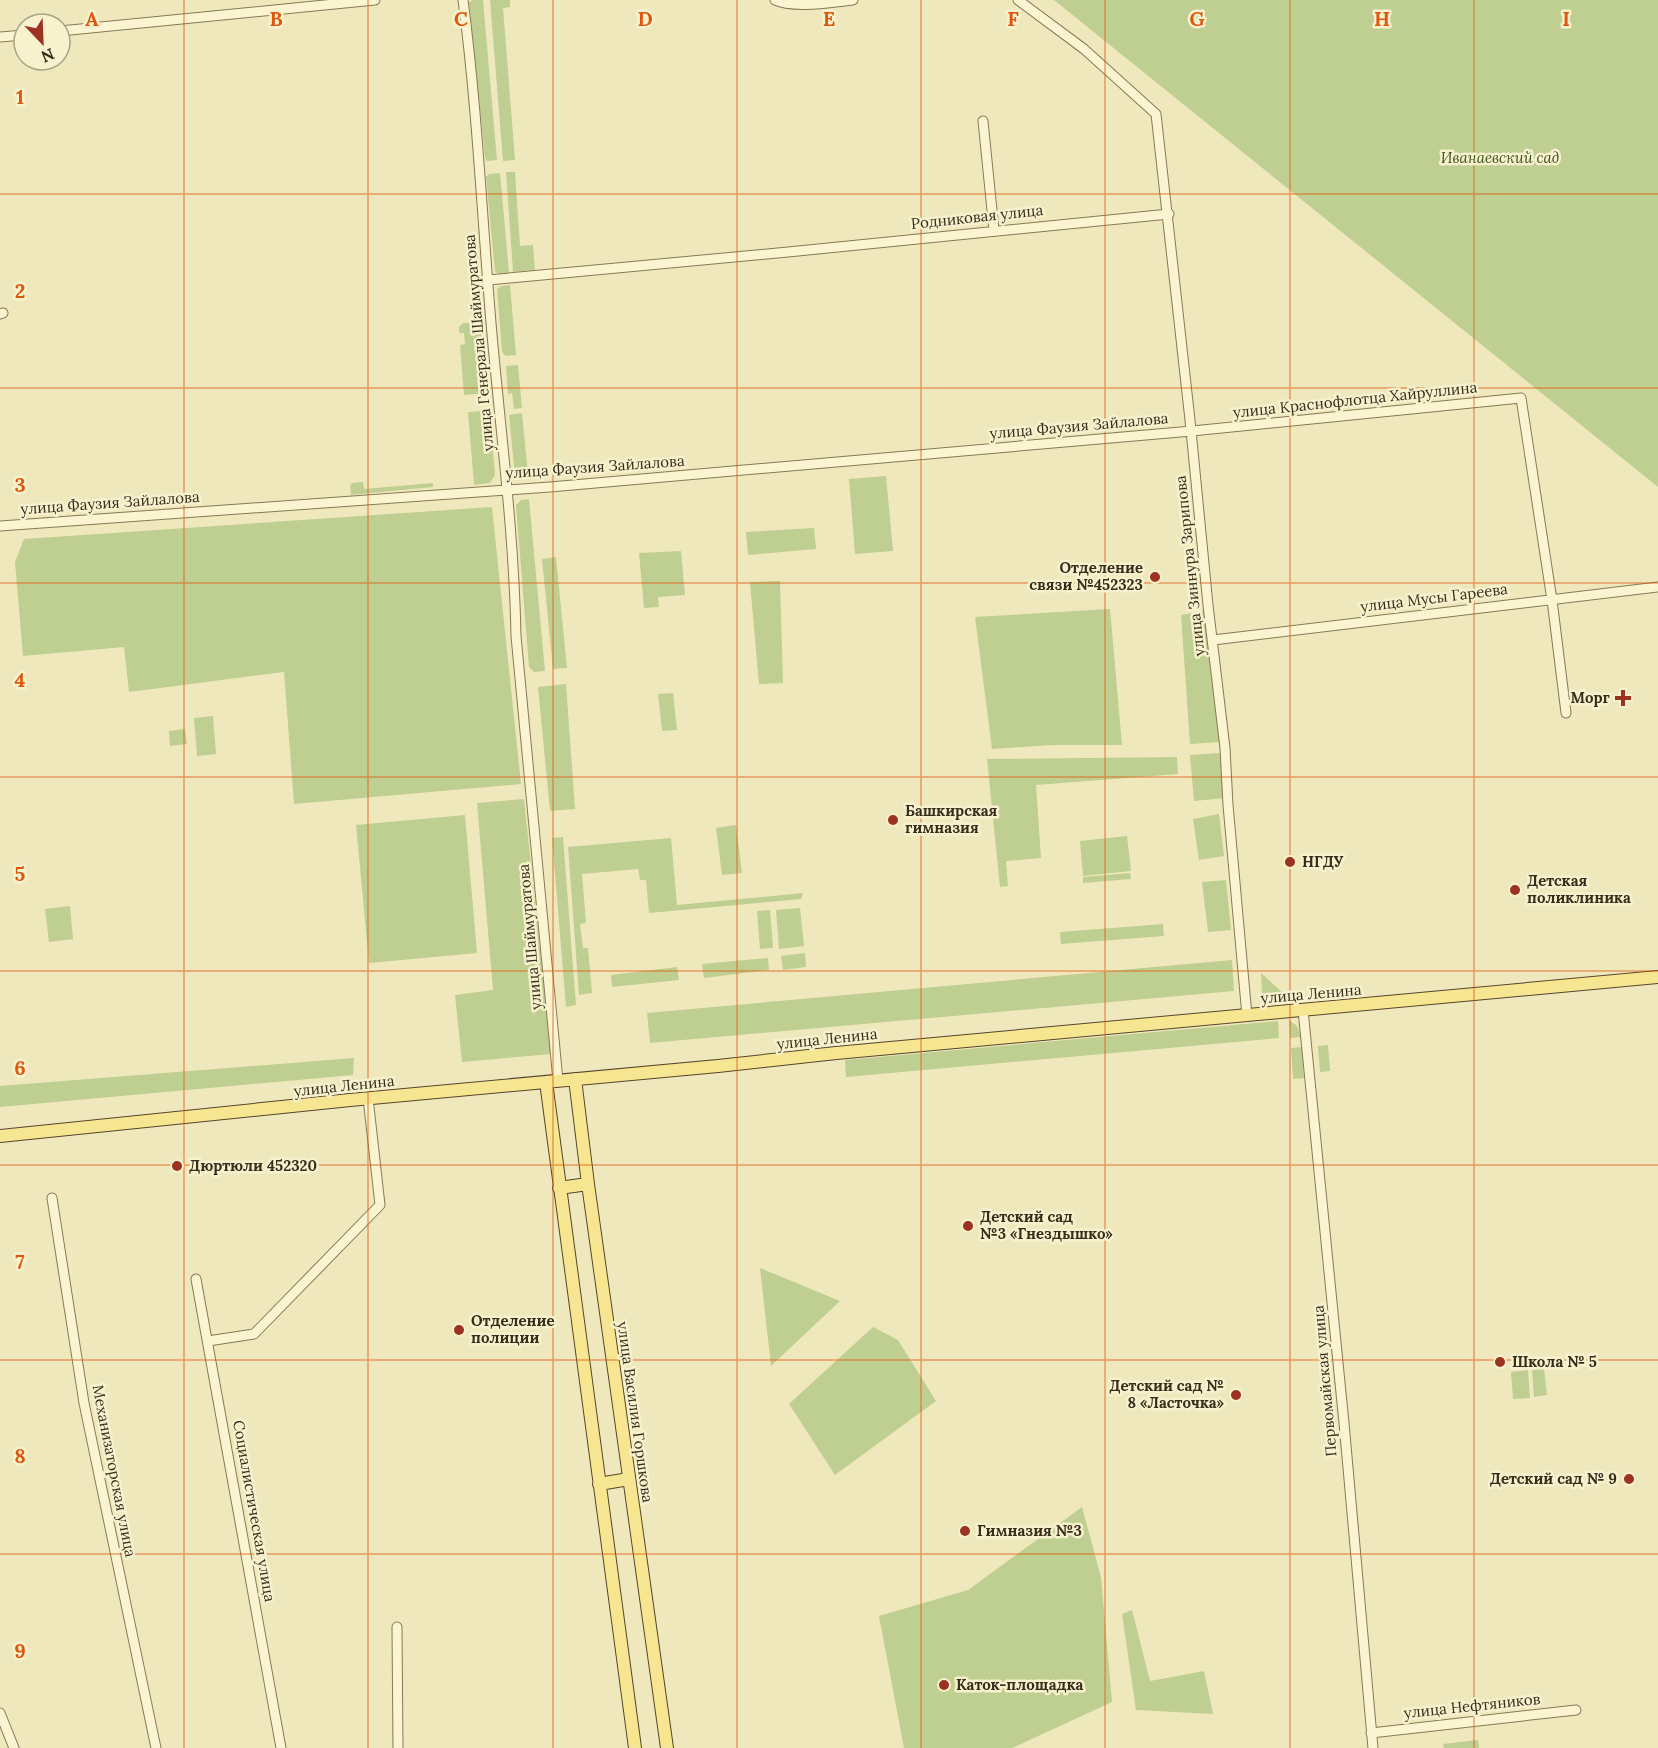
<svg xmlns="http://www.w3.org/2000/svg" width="1658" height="1748" font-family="Lora,serif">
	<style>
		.green { fill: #becf91 }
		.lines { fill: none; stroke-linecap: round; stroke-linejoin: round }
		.minor-casing { stroke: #897855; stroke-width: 11 }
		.major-casing { stroke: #56452a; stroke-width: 14 }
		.minor { stroke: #fbf4d0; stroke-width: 9 }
		.major { stroke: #f7e691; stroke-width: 12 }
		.grid { fill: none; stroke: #df570d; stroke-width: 1.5; stroke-opacity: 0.55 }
		.poi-dot { fill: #9c3222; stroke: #f7f1cd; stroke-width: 2 }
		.labels { text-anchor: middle; stroke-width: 5; stroke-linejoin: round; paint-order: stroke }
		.park-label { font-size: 15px; font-style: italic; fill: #405520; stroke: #f7f1cd }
		.street-label { font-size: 15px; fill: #372d1b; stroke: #f7f1cd }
		.poi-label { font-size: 15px; font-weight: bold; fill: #372d1b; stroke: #f7f1cd; text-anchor: start }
		.grid-label { font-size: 20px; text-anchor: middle; font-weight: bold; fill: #df570d; stroke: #f7f1cd; stroke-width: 5; stroke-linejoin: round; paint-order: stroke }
	</style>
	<rect width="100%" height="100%" fill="#f0e8bd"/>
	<path class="green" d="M473,0H483L497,160L487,161L485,158L469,2Z
		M490,0H510V7L503,8L515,160L503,161Z
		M1054,0H1658V487Z
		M506,172H515L520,246L533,245L535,270L513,272Z
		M500,173L509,273L498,274L495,271L486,177L489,174Z
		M510,285L516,355L506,356L502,352L497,289L501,286Z
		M463,323H477L481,326L487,393L464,395L460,345L465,344L464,333H459V327Z
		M518,365L522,408L514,409L512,393L508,394L506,366Z
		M482,411L483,417L490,416L495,475L490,483L474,485L468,412Z
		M522,413L528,474L515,476L509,415Z
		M886,476L893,551L855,554L849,479Z
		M363,482L364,489L433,483V487L351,495L350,486L352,483Z
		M529,499L545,671L534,672L529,667L516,505L521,500Z
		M492,507L521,784L294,804L284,672L129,692L124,647L23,656L15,562L24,539Z
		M814,528L816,549L748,555L746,532Z
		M681,551L685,595L658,597L659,607L644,608L639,553Z
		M556,557L567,668L553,669L542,559Z
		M780,581L783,683L759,684L750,582Z
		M1110,609L1122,745H1052L992,749L975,617Z
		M1204,611L1220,742L1190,744L1181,615Z
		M566,684L575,809L550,811L538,687Z
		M673,693L677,730L662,731L658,694Z
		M213,716L216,754L197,756L194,718Z
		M185,729L187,744L170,746L169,731Z
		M1220,753L1225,798L1194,801L1190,755Z
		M1177,757L1178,774L1036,785L1041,858L1006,861L1008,886L1000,887L987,759Z
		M524,799L551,1054L462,1062L455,995L493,990L477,803Z
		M1219,814L1224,856L1199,860L1193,819Z
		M465,815L477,953L369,963L356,825Z
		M736,825L742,873L722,875L716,828Z
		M1127,836L1131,871L1083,876L1080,841Z
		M563,837L576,1005L566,1007L552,838Z
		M671,838L677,905L803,893L801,899L649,913L646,880H640L638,869L582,874L586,923L580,924L583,948H588L592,993L579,995L568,847Z
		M1130,873L1131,879L1083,883V877Z
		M1226,880L1231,930L1208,932L1202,882Z
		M70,906L73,939L49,942L45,909Z
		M800,908L804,946L779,949L776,910Z
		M770,910L773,948L760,949L757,911Z
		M1163,924L1164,936L1061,944L1060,932Z
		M805,953L806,967L783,970L781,956Z
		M768,958L769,970L704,978L702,964Z
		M1232,960L1234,991L650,1043L647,1013Z
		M677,967L679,980L612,987L611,975Z
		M1261,973L1283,993L1262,994Z
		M1289,1020L1297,1026L1301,1037L1290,1038Z
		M1278,1021L1279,1038L846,1077L845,1060Z
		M1328,1045L1330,1071L1320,1072L1318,1046Z
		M1302,1047L1304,1078L1293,1079L1291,1048Z
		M354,1058L353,1075L0,1107V1086Z
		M760,1268L840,1301L771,1366Z
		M873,1327L898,1340L936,1401L835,1475L789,1404Z
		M1544,1369L1547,1395L1534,1397L1532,1370Z
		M1528,1370L1530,1398L1513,1399L1511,1372Z
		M1082,1507L1101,1577L1112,1702L1012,1748H904L879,1616L968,1590Z
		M1132,1610L1150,1681L1204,1671L1213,1714L1136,1710L1122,1614Z
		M1478,1740L1479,1748H1444L1443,1744Z"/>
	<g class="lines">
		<defs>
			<path id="minor" d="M463,0C477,107 482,215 491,323C500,427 514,531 516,636L558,1081
				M775,0C794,9 832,2 853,0
				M1018,0L1084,49L1156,114L1190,420L1208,605L1225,748L1228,805L1247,1016
				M60,31L375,0
				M0,37L24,35
				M983,121L994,230
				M488,280L788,252L1169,214
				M0,314L3,313
				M0,526L550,487L1192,431L1521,398L1552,600L1566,713
				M1213,640L1658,587
				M1303,1010L1344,1423L1373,1748
				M52,1198L84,1403L156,1748
				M196,1279L281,1748
				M208,1341L254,1334L380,1205L368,1098
				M397,1627L398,1748
				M0,1713L14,1748
				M1371,1733L1576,1710"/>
			<path id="major" d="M575,1079L588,1184L667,1748
				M546,1082L635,1748
				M0,1136L350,1100L718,1066L836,1053L1658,977
				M559,1188L588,1184
				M599,1484L629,1479"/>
		</defs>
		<use href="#minor" class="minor-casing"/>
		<use href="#major" class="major-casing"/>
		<use href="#minor" class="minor"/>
		<use href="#major" class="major"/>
	</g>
	<path class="grid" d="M184,0V1748M368,0V1748M553,0V1748M737,0V1748M921,0V1748M1105,0V1748M1290,0V1748M1474,0V1748M0,194H1658M0,388H1658M0,583H1658M0,777H1658M0,971H1658M0,1165H1658M0,1360H1658M0,1554H1658"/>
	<g class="poi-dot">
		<circle cx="1155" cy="577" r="6"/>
		<path d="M1620 689h6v6h6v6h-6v6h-6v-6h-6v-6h6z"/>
		<circle cx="893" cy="820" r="6"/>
		<circle cx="1290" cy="862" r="6"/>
		<circle cx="1515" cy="890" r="6"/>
		<circle cx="177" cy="1166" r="6"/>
		<circle cx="968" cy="1226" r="6"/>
		<circle cx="459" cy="1330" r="6"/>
		<circle cx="1500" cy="1362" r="6"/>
		<circle cx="1236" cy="1395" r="6"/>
		<circle cx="1629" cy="1479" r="6"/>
		<circle cx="965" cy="1531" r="6"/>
		<circle cx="944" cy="1685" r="6"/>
	</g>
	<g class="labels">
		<g class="park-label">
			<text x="1500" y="163">Иванаевский сад</text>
		</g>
		<g class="street-label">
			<text transform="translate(977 217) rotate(-6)" y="5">Родниковая улица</text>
			<text transform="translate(479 343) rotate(-95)" y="5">улица Генерала Шаймуратова</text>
			<text transform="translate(1355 400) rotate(-6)" y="5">улица Краснофлотца Хайруллина</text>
			<text transform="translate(1079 426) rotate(-5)" y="5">улица Фаузия Зайлалова</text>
			<text transform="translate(595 467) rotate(-4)" y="5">улица Фаузия Зайлалова</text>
			<text transform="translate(110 503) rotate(-4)" y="5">улица Фаузия Зайлалова</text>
			<text transform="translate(1190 566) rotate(-96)" y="5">улица Зиннура Зарипова</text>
			<text transform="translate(1434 598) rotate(-7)" y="5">улица Мусы Гареева</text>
			<text transform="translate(530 937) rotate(-95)" y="5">улица Шаймуратова</text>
			<text transform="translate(1311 994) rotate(-5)" y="5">улица Ленина</text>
			<text transform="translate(827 1039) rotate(-6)" y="5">улица Ленина</text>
			<text transform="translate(344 1086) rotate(-6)" y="5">улица Ленина</text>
			<text transform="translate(1325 1381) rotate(-95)" y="5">Первомайская улица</text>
			<text transform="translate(635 1412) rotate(82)" y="5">улица Василия Горшкова</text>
			<text transform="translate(114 1471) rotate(79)" y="5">Механизаторская улица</text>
			<text transform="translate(254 1511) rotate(80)" y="5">Социалистическая улица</text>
			<text transform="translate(1472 1706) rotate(-6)" y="5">улица Нефтяников</text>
		</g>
		<g class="poi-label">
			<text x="1143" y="573" text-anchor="end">Отделение<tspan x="1143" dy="17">связи №452323</tspan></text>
			<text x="1610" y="703" text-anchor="end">Морг</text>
			<text x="905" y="816">Башкирская<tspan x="905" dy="17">гимназия</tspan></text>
			<text x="1302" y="867">НГДУ</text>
			<text x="1527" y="886">Детская<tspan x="1527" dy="17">поликлиника</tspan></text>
			<text x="189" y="1171">Дюртюли 452320</text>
			<text x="980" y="1222">Детский сад<tspan x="980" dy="17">№3 «Гнездышко»</tspan></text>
			<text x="471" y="1326">Отделение<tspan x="471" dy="17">полиции</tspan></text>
			<text x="1512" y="1367">Школа № 5</text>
			<text x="1224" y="1391" text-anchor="end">Детский сад №<tspan x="1224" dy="17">8 «Ласточка»</tspan></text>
			<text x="1617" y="1484" text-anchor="end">Детский сад № 9</text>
			<text x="977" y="1536">Гимназия №3</text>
			<text x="956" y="1690">Каток-площадка</text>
		</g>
	</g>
	<g class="grid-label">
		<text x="92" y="26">A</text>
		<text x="276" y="26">B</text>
		<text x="461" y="26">C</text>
		<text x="645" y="26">D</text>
		<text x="829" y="26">E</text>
		<text x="1013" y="26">F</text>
		<text x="1197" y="26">G</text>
		<text x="1382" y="26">H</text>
		<text x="1566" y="26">I</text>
		<text x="20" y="104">1</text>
		<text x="20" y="298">2</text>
		<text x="20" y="492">3</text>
		<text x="20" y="687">4</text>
		<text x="20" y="881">5</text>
		<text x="20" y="1075">6</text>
		<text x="20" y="1269">7</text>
		<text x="20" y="1463">8</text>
		<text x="20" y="1658">9</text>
	</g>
	<g transform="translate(42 42) rotate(157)"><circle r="28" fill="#f7f1cd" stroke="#aaa386" stroke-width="1.5"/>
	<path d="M0-4.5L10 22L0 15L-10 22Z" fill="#9c3222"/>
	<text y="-9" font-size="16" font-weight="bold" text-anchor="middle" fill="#372d1b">N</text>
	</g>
</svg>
